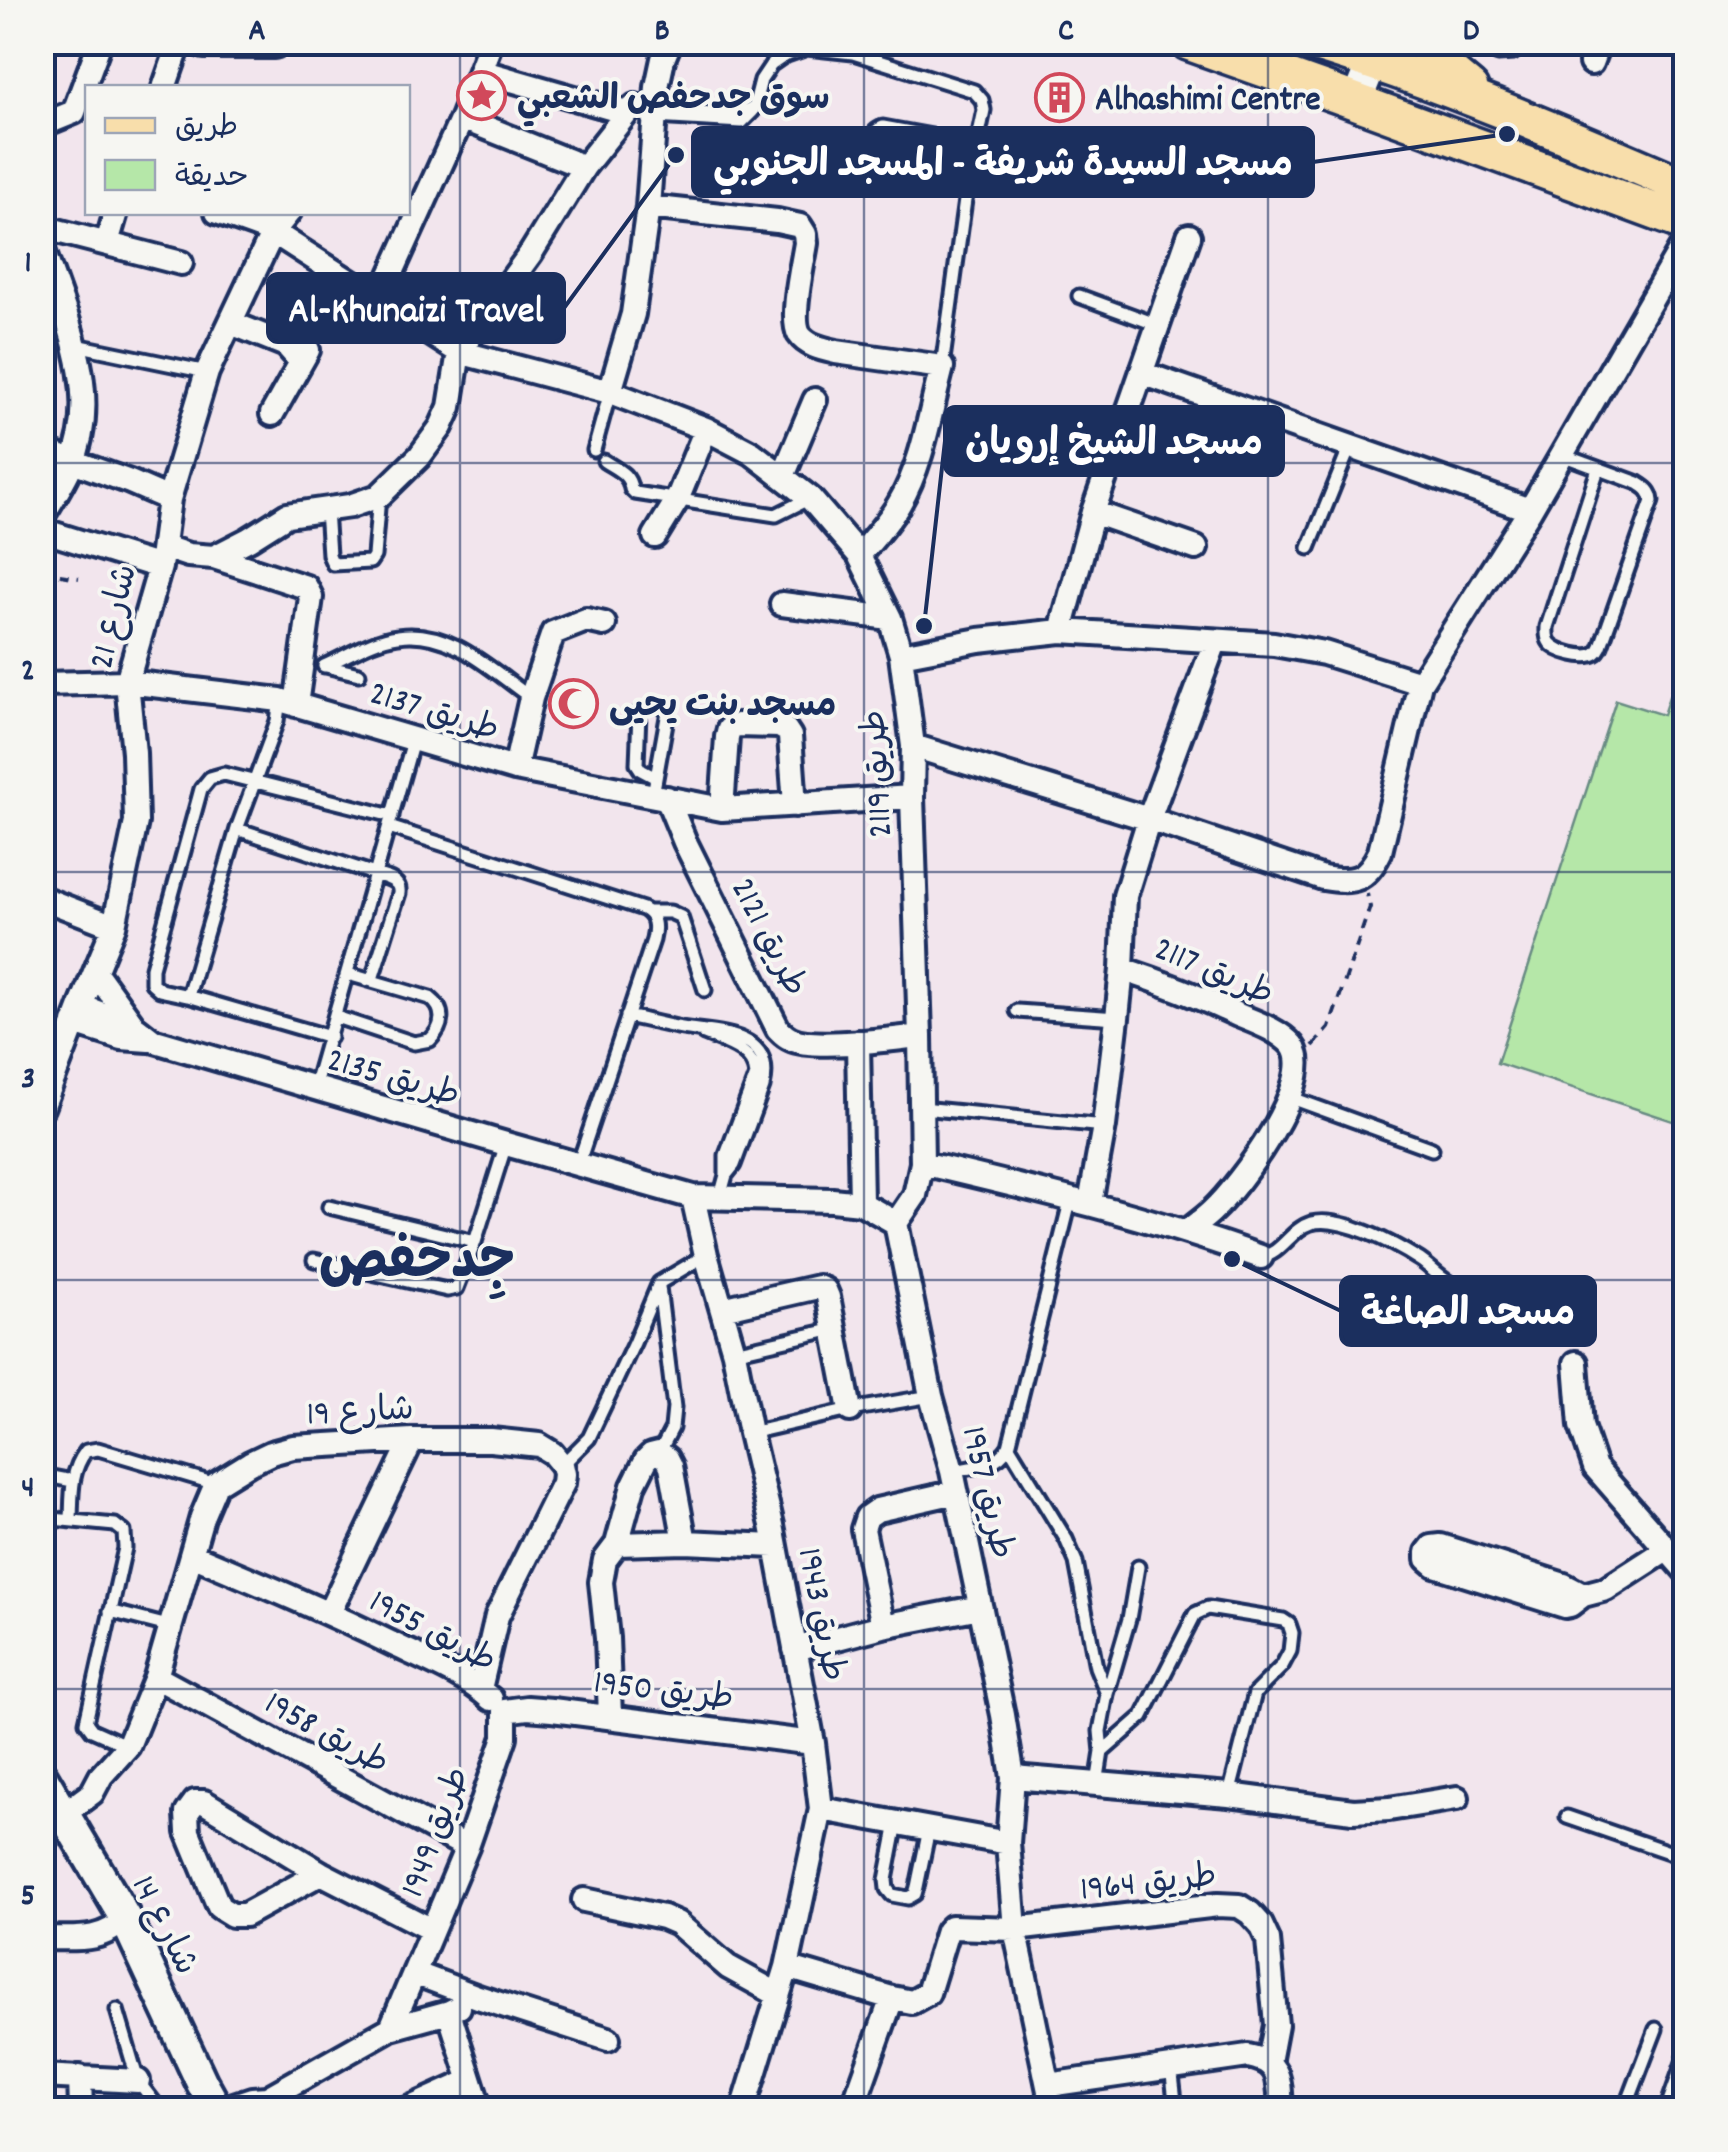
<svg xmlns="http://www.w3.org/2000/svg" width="1728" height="2152" font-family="Dekko,'Playpen Sans Arabic',sans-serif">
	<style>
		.green { fill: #b5e7a8; stroke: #688b83; stroke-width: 2.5 }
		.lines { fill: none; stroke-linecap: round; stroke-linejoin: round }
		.lane-casing { stroke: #1b2f5e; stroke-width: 19 }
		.street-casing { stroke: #1b2f5e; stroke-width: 30 }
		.secondary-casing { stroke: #1b2f5e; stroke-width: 38 }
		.primary-casing { stroke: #1b2f5e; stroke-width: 42 }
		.path { stroke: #1b2f5e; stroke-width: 4; stroke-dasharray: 10 8; stroke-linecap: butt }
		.lane { stroke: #f6f6f2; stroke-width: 11 }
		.street { stroke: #f6f6f2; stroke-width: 22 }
		.secondary { stroke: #f6f6f2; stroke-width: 30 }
		.primary { stroke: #f8deab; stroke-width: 35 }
		.grid { fill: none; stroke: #1b2f5e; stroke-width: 2.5; stroke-opacity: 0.55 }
		.labels { text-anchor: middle; stroke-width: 8; stroke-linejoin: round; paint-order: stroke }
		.poi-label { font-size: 35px; font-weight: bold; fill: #1b2f5e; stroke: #f6f6f2; text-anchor: start }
		.street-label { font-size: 35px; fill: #1b2f5e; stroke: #f6f6f2 }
		.town-label { font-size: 55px; font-weight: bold; fill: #1b2f5e; stroke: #f6f6f2 }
		.leader { fill: none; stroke: #1b2f5e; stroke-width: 4 }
		.callout-dot { fill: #1b2f5e; stroke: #f6f6f2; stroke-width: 4 }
		.callout { fill: #1b2f5e; stroke: #1b2f5e; stroke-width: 4 }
		.callout-label { font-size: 38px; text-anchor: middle; font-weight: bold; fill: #fff }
		.neatline { fill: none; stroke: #1b2f5e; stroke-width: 4 }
		.grid-label { font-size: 32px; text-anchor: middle; font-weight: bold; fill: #1b2f5e }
	</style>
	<rect width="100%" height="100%" fill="#f2e5ed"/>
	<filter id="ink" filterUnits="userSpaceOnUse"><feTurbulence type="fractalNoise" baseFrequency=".01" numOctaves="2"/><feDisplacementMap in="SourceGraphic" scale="20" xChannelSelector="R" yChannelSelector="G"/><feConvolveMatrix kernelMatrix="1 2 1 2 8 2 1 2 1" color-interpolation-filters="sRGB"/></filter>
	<g filter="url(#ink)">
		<path class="green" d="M1685,648L1686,1125H1685L1497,1063L1616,700L1663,715Z"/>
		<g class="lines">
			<defs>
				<path id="lane" d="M1476,42L1498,54L1513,53L1524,42
					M655,108L734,115L751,108
					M654,117L742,122L753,111L761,80L771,65L784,56L807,48L853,53L974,91L982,100L984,110L965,200L942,367
					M970,170L879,151C868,143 871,131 883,127L976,144
					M1079,296L1158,325
					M76,345L207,372
					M594,450L610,392
					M1562,455L1638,483C1646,488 1651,491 1652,501L1601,646C1600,648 1599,651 1596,653C1587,660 1557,652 1550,643C1546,638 1547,632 1547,627L1598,469
					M604,461C616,469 630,474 631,489L635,493L776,515L810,498
					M326,509L329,555L333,564L370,562L374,556L379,496
					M1309,548L1350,447
					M324,666C347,656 373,639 398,636C450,628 491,670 531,698
					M326,666L359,674
					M639,713L637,764L641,770L656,778
					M653,795L669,706
					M389,827L643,909C656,916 656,927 653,940L578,1165
					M237,829L387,878C395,881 400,885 399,893L372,979
					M649,912H670L681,917L705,990
					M188,996L237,829L277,721L280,700
					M1017,1011L1117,1018
					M627,1016C646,1020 664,1025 682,1028C718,1034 776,1031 763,1087L734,1165L726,1175
					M336,1017L414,1043L430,1040C443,1027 446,1010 430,998L348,974
					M704,1034C725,1043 753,1049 756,1075L726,1155V1175L720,1197
					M330,1037L188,996L160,990L152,983V968L201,789L210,778L224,774L392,816
					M314,1088L413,741
					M1289,1097L1432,1149
					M922,1108L1104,1126
					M329,1207L475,1242
					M1261,1257C1282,1254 1291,1229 1311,1223C1341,1215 1395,1244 1420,1260C1429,1266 1436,1274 1445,1280C1458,1288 1473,1294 1487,1300
					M314,1260L447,1290L457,1288L475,1242L506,1144
					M659,1287L674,1408L672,1428L659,1453
					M734,1352L835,1329
					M750,1433L850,1410L931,1396
					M1009,1446L1066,1539L1076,1562L1096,1667L1107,1694
					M562,1465L589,1438L634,1343L659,1283L706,1255
					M952,1471C974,1467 996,1467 1009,1446L1071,1198
					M42,1475L73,1481
					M42,1518L115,1525L124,1532L125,1548L86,1722L92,1730L128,1746
					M71,1520C72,1495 70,1472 86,1451L98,1449L216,1484
					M110,1611L172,1627
					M1102,1752L1143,1716L1195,1614L1208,1608L1283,1620L1289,1624L1292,1633L1290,1651L1282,1666L1255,1693L1229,1795
					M1097,1784L1102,1752L1100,1731L1107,1694L1129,1619L1138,1567
					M1567,1817L1686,1858
					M897,1823L886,1880L887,1889L892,1895L908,1898L915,1894L917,1887L929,1829
					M117,2010L138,2081L160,2110
					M1171,2066L1176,2110
					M1625,2110L1656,2029
					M1666,2110L1686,2054"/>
				<path id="street" d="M1591,63L1599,42
					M480,71L627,113L635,106
					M164,88L180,42
					M462,118L584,167
					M42,125L74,112L100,42
					M648,207L777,221L800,226L805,234L806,243C803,263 790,317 799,334C807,346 823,349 836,352L942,367C930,412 923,464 899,504C888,523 873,539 859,555
					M217,212L273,232L459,352L610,392L706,429L752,453L810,498L859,555L890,618L901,655L913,746L912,797L920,1036L922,1163L915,1195L896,1223
					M42,227L181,263
					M107,243L116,212
					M42,247C64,313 103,393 72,463C64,482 52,500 42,517
					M379,301L462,118L491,42
					M231,323L286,345L301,362
					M1142,373L1530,510
					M610,392L633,314L648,207L657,87L663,59L670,42
					M272,414L308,350
					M42,450L130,482L169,499
					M783,476L815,400
					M1093,512L1196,548
					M42,530L160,567
					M655,536L677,500L706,429
					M164,547L188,555L214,557L249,539L287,515L350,506L379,496L419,457L441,427L450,407L459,352L531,253L584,167L627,113
					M214,557L306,587L311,597L296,705
					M782,604L890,618
					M1061,631L1093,512L1189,236
					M901,655L979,640L1061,631L1274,644L1324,653L1420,683
					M42,684L127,682L280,700L515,769L722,809L912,797
					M913,746L1149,819L1323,878C1354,883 1366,881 1380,852L1420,683L1530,510L1686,240
					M515,769L531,698L553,633L586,620L604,624
					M667,798L685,842L778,1029C783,1034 784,1036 791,1039C814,1050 892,1039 920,1036
					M722,809L727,737L729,729L737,725L779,726L786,730L790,736L795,805
					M42,898L114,926
					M1122,969C1162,982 1200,997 1238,1015C1255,1022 1279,1030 1292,1045C1319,1080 1239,1186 1212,1211C1205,1218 1196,1224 1188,1231
					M96,973L134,1026
					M81,1006L134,1026L152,1040L506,1144L693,1197L832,1200L861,1203L896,1223
					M74,1023L121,1038L149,1040
					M858,1042L861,1203
					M42,1108L81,1006L114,926L136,822L134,753L127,682L160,567L169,499L207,372L273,232L289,212
					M922,1163C1037,1190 1150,1217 1261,1257
					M693,1197L706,1255L734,1352L750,1433L772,1525L813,1743L821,1809L787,1967L743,2110
					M1090,1203L1104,1126L1117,1018L1122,969L1125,896L1149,819L1215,642
					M896,1223L931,1396L952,1471L1003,1715L1013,1777L1008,1843L1015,1929L1053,2110
					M722,1309L818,1287L825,1290L828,1297L850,1410
					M1576,1363L1581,1426L1595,1467L1686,1571
					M617,1544L685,1542L775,1546
					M192,1555C261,1584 330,1613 397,1646C429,1661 464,1675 491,1699
					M1583,1595L1570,1605L1565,1606L1435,1565L1428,1559V1552L1432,1547L1441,1546L1564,1585L1583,1595L1606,1589L1668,1549
					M329,1613L412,1440
					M883,1626L863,1529L867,1517L877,1510L956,1492
					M795,1649L883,1626L970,1609H981
					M156,1677L467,1847
					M505,1711L527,1708L552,1710L813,1743
					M610,1716L607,1638L601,1582L605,1560L617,1544L633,1486L646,1460L651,1455L659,1453L667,1458L671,1466L685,1542
					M1013,1777L1229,1795L1353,1811L1389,1809L1457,1798
					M821,1809L1008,1843
					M65,1813L92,1793L101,1776L128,1746L156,1677L202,1517L216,1484L250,1463L271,1453L293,1447L412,1440H491L539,1445L552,1453L562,1465L564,1474L563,1483L497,1616L480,1689
					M321,1873L245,1915H232L219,1907L188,1832L187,1813L195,1802H204L321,1873L432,1930
					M584,1900L663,1917L677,1923L728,1967L777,1994
					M42,1938C73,1938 103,1943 125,1918
					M787,1967L892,1998L912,2002L928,1993L947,1931L951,1927L1015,1929L1218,1905L1239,1906L1250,1913L1261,1925L1268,1940L1276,2025L1269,2062
					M414,1973L478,1997L608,2039
					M449,2012L480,2110
					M391,2028L449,2012L459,2007
					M42,2076L138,2081
					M80,2077L81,2110
					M1048,2085L1248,2056C1282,2062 1279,2080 1281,2110
					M219,2110L252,2099L267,2098
					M257,2110L267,2098L391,2028L467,1847L505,1737V1711
					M406,2110L470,2081
					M852,2110L892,1998"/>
				<path id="secondary" d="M204,42H274
					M1356,102L1380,42
					M42,1777L125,1918L202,2083L217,2110"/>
				<path id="primary" d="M1188,42L1338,95L1686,223
					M1311,42C1439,81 1563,134 1686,187
					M1423,42L1440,64L1470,89"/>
			</defs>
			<use href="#lane" class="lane-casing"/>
			<use href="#street" class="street-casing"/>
			<use href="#secondary" class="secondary-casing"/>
			<use href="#primary" class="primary-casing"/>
			<path class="path" d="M42,572L79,578
				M1313,1046L1329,1028L1370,907L1367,894"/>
			<use href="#lane" class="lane"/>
			<use href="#street" class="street"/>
			<use href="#secondary" class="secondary"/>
			<use href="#primary" class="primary"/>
		</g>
	</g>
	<path class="grid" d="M460,42V2110M864,42V2110M1268,42V2110M42,463H1686M42,872H1686M42,1280H1686M42,1689H1686"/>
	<defs>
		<symbol id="sight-ring" viewBox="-11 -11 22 22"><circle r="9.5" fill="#f6f6f2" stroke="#d1495b" stroke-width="1.5"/><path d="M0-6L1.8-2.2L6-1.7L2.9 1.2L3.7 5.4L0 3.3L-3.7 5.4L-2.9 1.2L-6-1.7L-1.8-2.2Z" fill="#d1495b"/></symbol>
		<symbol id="building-ring" viewBox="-11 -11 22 22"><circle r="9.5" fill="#f6f6f2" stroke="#d1495b" stroke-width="1.5"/><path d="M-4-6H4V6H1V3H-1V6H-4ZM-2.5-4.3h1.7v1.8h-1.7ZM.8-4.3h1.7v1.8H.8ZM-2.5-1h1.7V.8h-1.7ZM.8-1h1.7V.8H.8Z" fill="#d1495b"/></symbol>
		<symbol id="mosque-ring" viewBox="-11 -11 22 22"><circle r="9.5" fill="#f6f6f2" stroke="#d1495b" stroke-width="1.5"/><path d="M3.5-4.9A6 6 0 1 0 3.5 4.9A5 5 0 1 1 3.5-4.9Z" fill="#d1495b"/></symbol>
	</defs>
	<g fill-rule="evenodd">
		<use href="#sight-ring" x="454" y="68" width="55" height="55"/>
		<use href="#building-ring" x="1032" y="70" width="55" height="55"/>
		<use href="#mosque-ring" x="546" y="676" width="55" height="55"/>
	</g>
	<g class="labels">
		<g class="poi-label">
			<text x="517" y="108">سوق جدحفص الشعبي</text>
			<text x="1095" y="109">Alhashimi Centre</text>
			<text x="609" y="715">مسجد بنت يحيى</text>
		</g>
		<g class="street-label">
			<text transform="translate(111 616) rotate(-76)" y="12">شارع 21</text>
			<text transform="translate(435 709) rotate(17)" y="12">طريق 2137</text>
			<text transform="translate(875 774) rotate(-93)" y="12">طريق 2119</text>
			<text transform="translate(771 936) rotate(63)" y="12">طريق 2121</text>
			<text transform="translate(1215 969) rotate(23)" y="12">طريق 2117</text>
			<text transform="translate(394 1075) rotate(16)" y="12">طريق 2135</text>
			<text transform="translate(360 1409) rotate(-3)" y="12">شارع 19</text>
			<text transform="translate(990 1492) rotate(77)" y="12">طريق 1957</text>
			<text transform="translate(824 1614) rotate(79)" y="12">طريق 1943</text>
			<text transform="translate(434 1629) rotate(28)" y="12">طريق 1955</text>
			<text transform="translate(664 1688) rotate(7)" y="12">طريق 1950</text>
			<text transform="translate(328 1731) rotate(29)" y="12">طريق 1958</text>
			<text transform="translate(433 1831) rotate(-69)" y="12">طريق 1949</text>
			<text transform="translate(1148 1880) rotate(-6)" y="12">طريق 1964</text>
			<text transform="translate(167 1924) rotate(63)" y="12">شارع 14</text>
		</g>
		<g class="town-label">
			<text x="417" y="1276">جِدحفص</text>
		</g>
	</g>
	<path class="leader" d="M1507 134L1313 162M676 155L564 308M924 626L945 441M1232 1259L1341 1311"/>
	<g class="callout-dot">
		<circle cx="1507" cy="134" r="10"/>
		<circle cx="676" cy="155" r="10"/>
		<circle cx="924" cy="626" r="10"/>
		<circle cx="1232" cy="1259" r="10"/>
	</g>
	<g class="callout">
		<rect x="693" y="128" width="620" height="68" rx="10"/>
		<rect x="268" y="274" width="296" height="68" rx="10"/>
		<rect x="945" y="407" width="338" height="68" rx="10"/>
		<rect x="1341" y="1277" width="254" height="68" rx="10"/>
	</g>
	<g class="callout-label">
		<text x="1003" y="175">مسجد السيدة شريفة - المسجد الجنوبي</text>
		<text x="416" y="321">Al-Khunaizi Travel</text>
		<text x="1114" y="454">مسجد الشيخ إرويان</text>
		<text x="1468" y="1324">مسجد الصاغة</text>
	</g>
	<rect width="1728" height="2152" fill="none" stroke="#f6f6f2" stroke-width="110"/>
	<rect x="85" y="85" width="325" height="130" fill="#f6f6f2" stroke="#9ea6b7" stroke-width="2.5"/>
	<rect x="105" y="118" width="50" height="15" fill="#f8deab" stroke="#9ea6b7" stroke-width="2.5"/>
	<text x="175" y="135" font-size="30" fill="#1b2f5e">طريق</text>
	<rect x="105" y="160" width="50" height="30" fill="#b5e7a8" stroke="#9ea6b7" stroke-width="2.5"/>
	<text x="175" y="185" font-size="30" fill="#1b2f5e">حديقة</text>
	<rect x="55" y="55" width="1618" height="2042" class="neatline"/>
	<g class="grid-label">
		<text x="257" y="39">A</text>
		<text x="662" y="39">B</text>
		<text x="1066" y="39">C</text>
		<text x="1471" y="39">D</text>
		<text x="28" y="271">1</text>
		<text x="28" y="679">2</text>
		<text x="28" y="1087">3</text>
		<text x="28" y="1496">4</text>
		<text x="28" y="1904">5</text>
	</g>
</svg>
